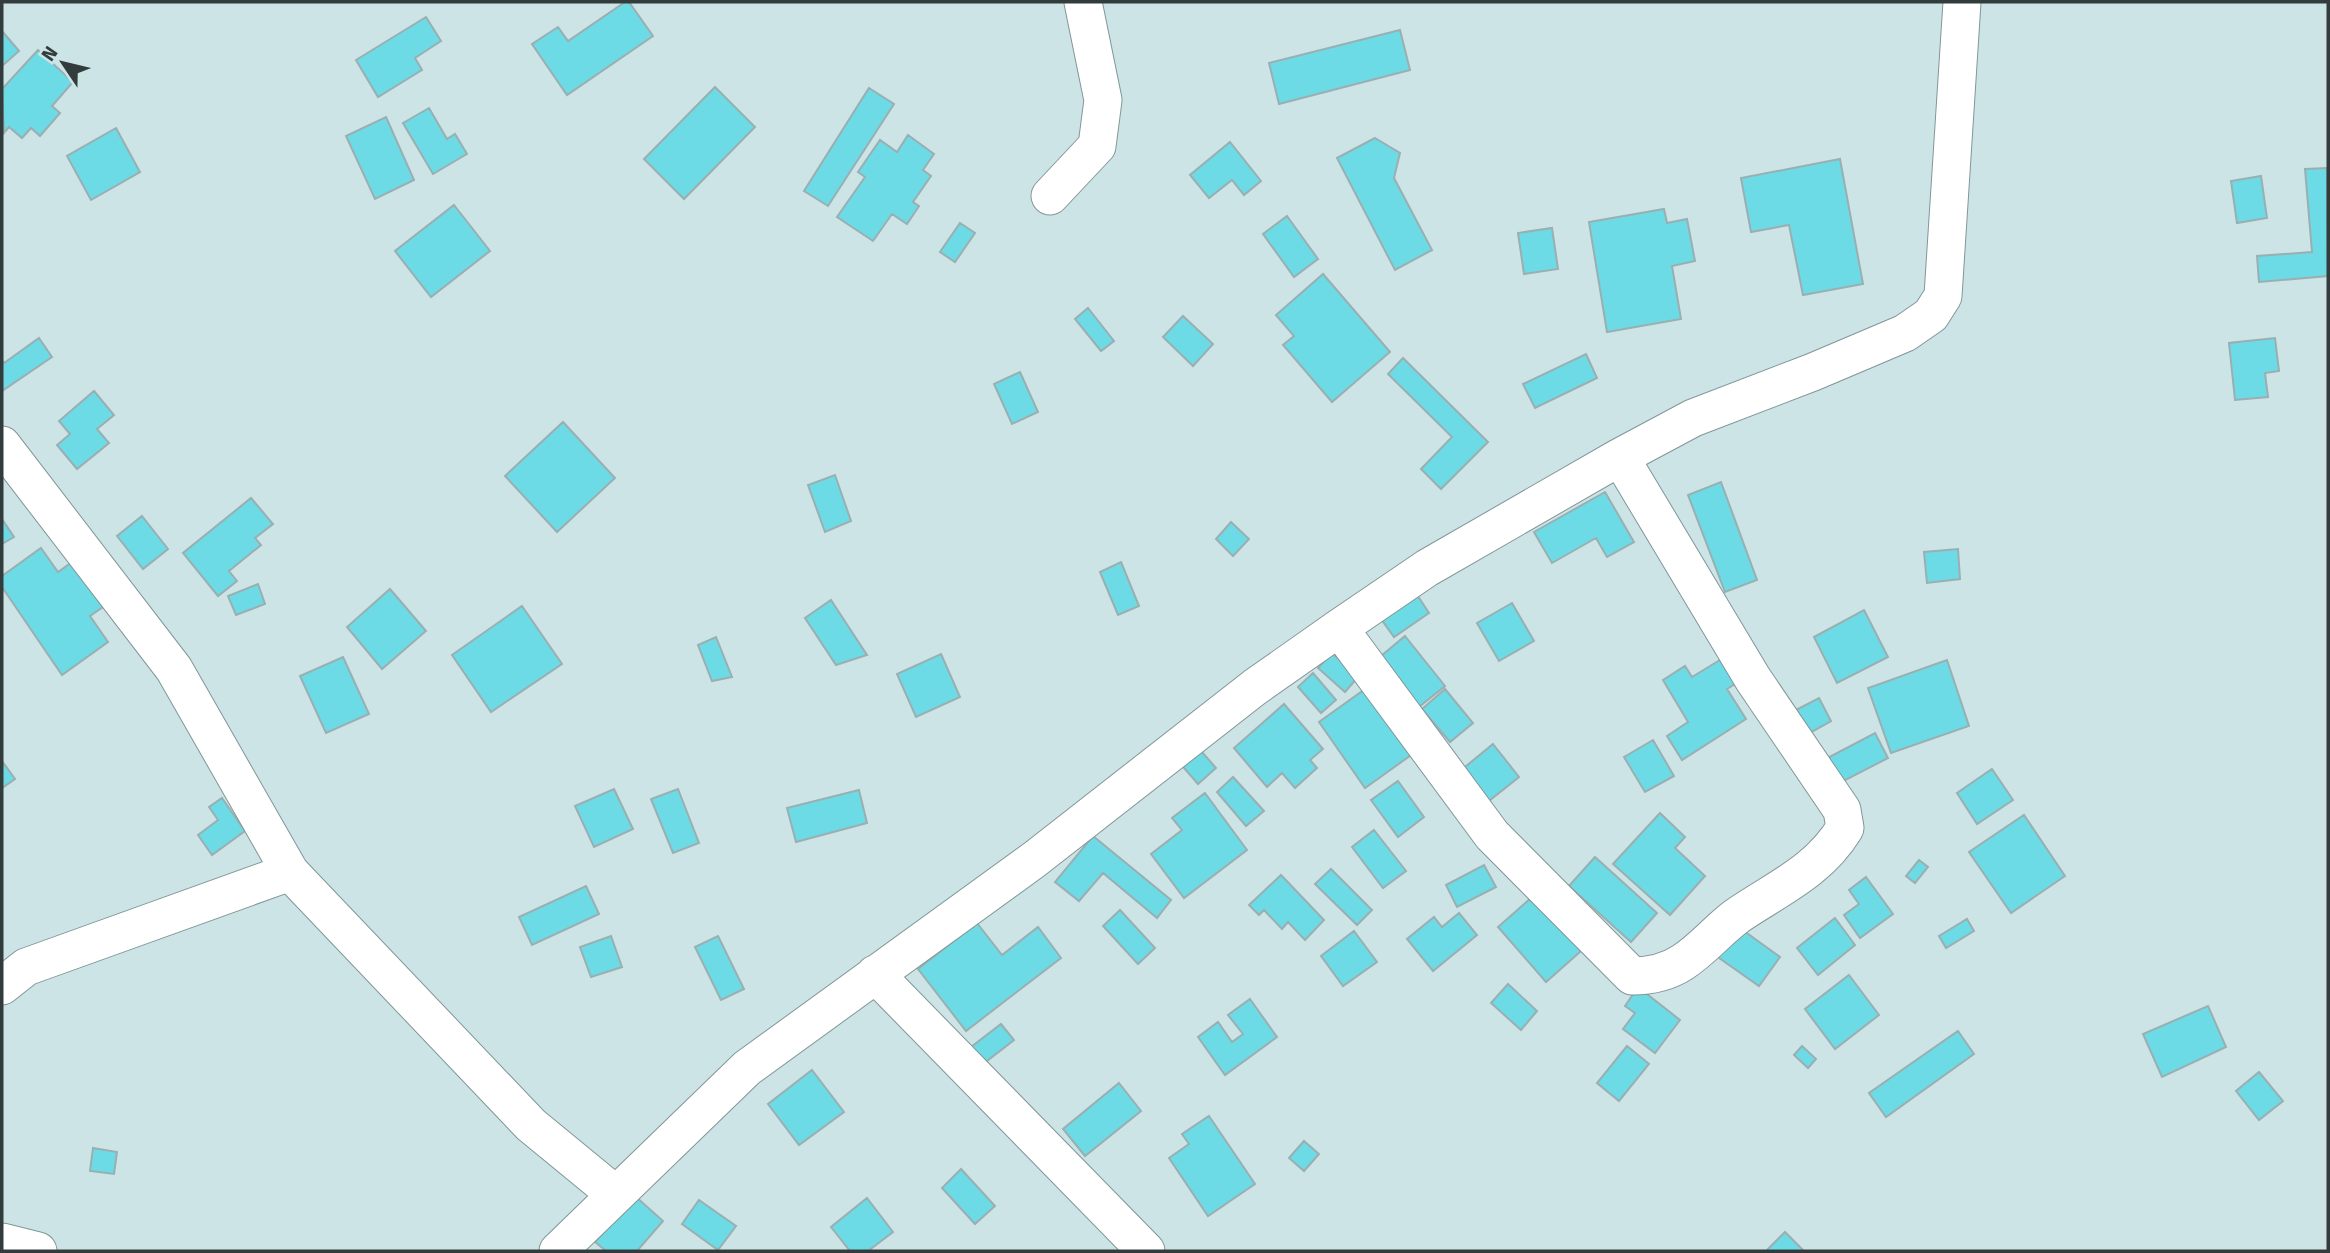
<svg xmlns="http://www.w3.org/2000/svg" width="2330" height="1253" font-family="'Fira Sans',sans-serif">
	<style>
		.building { fill: #6ddbe5; stroke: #99afb1; stroke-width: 2 }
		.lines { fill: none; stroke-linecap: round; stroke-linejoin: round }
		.minor-casing { stroke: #819698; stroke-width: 39 }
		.minor { stroke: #fff; stroke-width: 37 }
	</style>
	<rect width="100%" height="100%" fill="#cde4e6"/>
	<path class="building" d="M625,2H629L653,36L567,95L532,44L558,27L568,41Z
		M426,17L441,41L415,58L422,70L378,97L356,60Z
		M1400,30L1410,70L1279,104L1269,63Z
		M2,31L19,51L2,66Z
		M38,50L73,82L52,106L60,113L40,136L31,128L22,138L9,127L4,133L2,89Z
		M715,87L755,127L684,199L644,159Z
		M869,88L894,104L828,206L804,191Z
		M429,108L447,139L455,134L467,154L433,174L403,123Z
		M386,117L414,180L375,199L346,136Z
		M116,128L140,172L91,200L67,156Z
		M908,135L934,154L923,170L931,176L913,202L919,206L907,224L892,214L873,241L837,217L865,177L858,172L880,140L897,152Z
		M1375,138L1400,153L1394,178L1432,250L1395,270L1337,158Z
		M1230,142L1261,181L1244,195L1232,180L1209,198L1190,175Z
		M1840,159L1863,284L1803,295L1789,225L1751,232L1741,178Z
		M2327,168L2328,276L2259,282L2257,256L2312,252L2305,169Z
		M2261,176L2267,218L2237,223L2231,181Z
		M454,205L490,251L431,297L395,251Z
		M1664,209L1667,223L1687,219L1695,261L1672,266L1681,319L1607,332L1589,222Z
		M1287,216L1318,259L1294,277L1263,234Z
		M960,223L975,233L955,262L940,252Z
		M1552,228L1558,269L1524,274L1518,233Z
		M1323,274L1390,352L1332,402L1283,345L1294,336L1276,315Z
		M1088,308L1114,341L1101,351L1075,319Z
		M1183,316L1213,344L1193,366L1163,337Z
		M39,338L52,357L2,391V360L4,363Z
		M2275,338L2279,371L2265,373L2268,397L2235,400L2229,343Z
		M1586,354L1597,378L1535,408L1523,384Z
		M1403,358L1488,442L1441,489L1421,469L1452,437L1388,374Z
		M1020,372L1038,412L1012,424L994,384Z
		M94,391L114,415L97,429L109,443L77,469L57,445L70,434L59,421Z
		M563,422L615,478L557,532L505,476Z
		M835,475L851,521L825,532L808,485Z
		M1721,482L1757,580L1725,592L1688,495Z
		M1605,492L1634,542L1607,557L1596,538L1552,563L1534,532Z
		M251,498L273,524L255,538L261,545L229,571L237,581L218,596L183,553Z
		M142,516L168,549L143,569L117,536Z
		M2,519L14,537L2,544Z
		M1231,522L1249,539L1233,556L1216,539Z
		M41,548L58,572L75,560L106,605L90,616L108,642L62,675L2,587V576Z
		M1958,549L1960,579L1927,583L1924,552Z
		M1121,562L1139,606L1118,615L1100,572Z
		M258,584L265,604L236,615L228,596Z
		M1412,587L1429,613L1394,637L1376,612Z
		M390,589L426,631L382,669L347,627Z
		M831,600L867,655L836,665L805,618Z
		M1512,603L1534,641L1499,661L1477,623Z
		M522,606L562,664L491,712L452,655Z
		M1864,610L1888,657L1837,683L1814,637Z
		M1405,636L1445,686L1414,711L1374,662Z
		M716,637L732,677L712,681L698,645Z
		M1733,652L1748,676L1727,689L1746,719L1682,760L1667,736L1688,722L1663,680L1685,666L1692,677Z
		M1332,653L1358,677L1345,692L1318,668Z
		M941,654L960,697L916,717L897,674Z
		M343,657L369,714L326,733L300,676Z
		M1947,660L1969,726L1891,753L1868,688Z
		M1313,673L1336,700L1321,713L1298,687Z
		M1368,687L1414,753L1365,788L1319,722Z
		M1445,689L1473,723L1450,742L1422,709Z
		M1819,698L1831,721L1806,735L1794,711Z
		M1284,704L1323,749L1310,760L1317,768L1295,788L1282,773L1267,787L1234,748Z
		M1875,733L1888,758L1830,788L1818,763Z
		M1653,740L1674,776L1645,792L1624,757Z
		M1195,744L1216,768L1198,784L1177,760Z
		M1493,744L1519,777L1480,808L1454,776Z
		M2,761L15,779L2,788Z
		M1992,769L2013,800L1977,824L1957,793Z
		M1233,777L1264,811L1246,826L1217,792Z
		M1398,781L1424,817L1398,837L1371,800Z
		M614,789L633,829L594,847L575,806Z
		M678,789L699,843L673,853L651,799Z
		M859,790L867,823L796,842L787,808Z
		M1205,793L1247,850L1184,898L1151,854L1182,830L1172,818Z
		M222,798L245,831L212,855L198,835L218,820L209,807Z
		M1660,813L1685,837L1675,848L1705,876L1670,915L1613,864Z
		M2024,815L2065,876L2011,913L1969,852Z
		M1374,830L1406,871L1383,888L1352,847Z
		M1093,836L1171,900L1157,918L1103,873L1079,901L1055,882Z
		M1595,857L1657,913L1631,942L1569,886Z
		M1919,860L1928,867L1915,883L1906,876Z
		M1484,865L1496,887L1457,907L1446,885Z
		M1331,869L1372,910L1357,925L1315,884Z
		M1281,875L1324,920L1305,940L1288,922L1282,929L1264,910L1259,915L1249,905Z
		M1866,877L1893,914L1860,938L1844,915L1859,904L1849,890Z
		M586,886L599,914L532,945L519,917Z
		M1540,890L1589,944L1546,982L1498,927Z
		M1120,910L1155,948L1138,964L1103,926Z
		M1459,913L1477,935L1433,971L1407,939L1434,917L1442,927Z
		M1835,918L1855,945L1818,975L1797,948Z
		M1967,919L1974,931L1946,948L1939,936Z
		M977,923L1002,955L1038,927L1061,958L966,1031L918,969Z
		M1733,923L1780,957L1759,986L1712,953Z
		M1354,931L1377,962L1343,986L1321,956Z
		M611,936L622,967L591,977L580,947Z
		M718,936L744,989L721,1000L695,947Z
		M1849,975L1879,1015L1835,1049L1805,1009Z
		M1508,984L1537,1011L1521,1030L1491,1003Z
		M1638,987L1680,1020L1655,1053L1623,1029L1635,1013L1625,1006Z
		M1250,999L1277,1037L1225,1075L1198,1037L1218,1022L1232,1042L1243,1034L1228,1015Z
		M2208,1006L2226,1047L2162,1077L2143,1034Z
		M1001,1024L1014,1040L974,1071L962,1054Z
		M1958,1031L1974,1054L1886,1117L1869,1093Z
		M1627,1046L1649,1064L1619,1101L1597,1083Z
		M1802,1046L1816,1059L1808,1068L1794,1055Z
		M812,1070L844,1112L799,1145L768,1104Z
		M2259,1072L2283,1101L2259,1120L2236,1091Z
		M1119,1083L1141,1111L1085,1156L1063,1129Z
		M1209,1116L1255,1184L1208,1216L1169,1158L1189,1144L1182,1134Z
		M1304,1141L1319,1154L1304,1171L1289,1158Z
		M93,1148L117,1152L114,1174L90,1171Z
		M961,1169L995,1206L975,1224L942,1188Z
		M635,1196L663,1221L637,1251H606L595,1242Z
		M867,1198L893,1232L868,1251H850L831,1227Z
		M699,1200L736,1226L718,1250L682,1224Z
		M1785,1232L1804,1251H1766Z"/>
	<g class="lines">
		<defs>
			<path id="minor" d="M1050,196L1097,146L1103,100L1083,2
				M2,445L174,669L290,872L531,1125L615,1194
				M1339,628L1492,835L1632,976C1651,976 1668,972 1683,962C1703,949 1718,930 1737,916C1778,888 1818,872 1845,828L1842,810L1753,679L1620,457
				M875,974L1146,1251
				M2,986L26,967L290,872
				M2,1242L38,1251
				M558,1251L747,1068L1035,859L1255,687L1339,628L1427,568L1620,457L1693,418L1813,372L1905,333L1931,315L1943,296L1962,2"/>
		</defs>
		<use href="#minor" class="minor-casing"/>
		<use href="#minor" class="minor"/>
	</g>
	<rect width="2330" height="1253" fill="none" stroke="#333c3d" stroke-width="7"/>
	<g transform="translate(63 63) rotate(305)" stroke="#cde4e6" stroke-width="5" paint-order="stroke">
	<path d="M0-5L12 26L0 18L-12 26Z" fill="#333c3d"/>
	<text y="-10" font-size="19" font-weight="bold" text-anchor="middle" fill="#333c3d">N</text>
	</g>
</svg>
